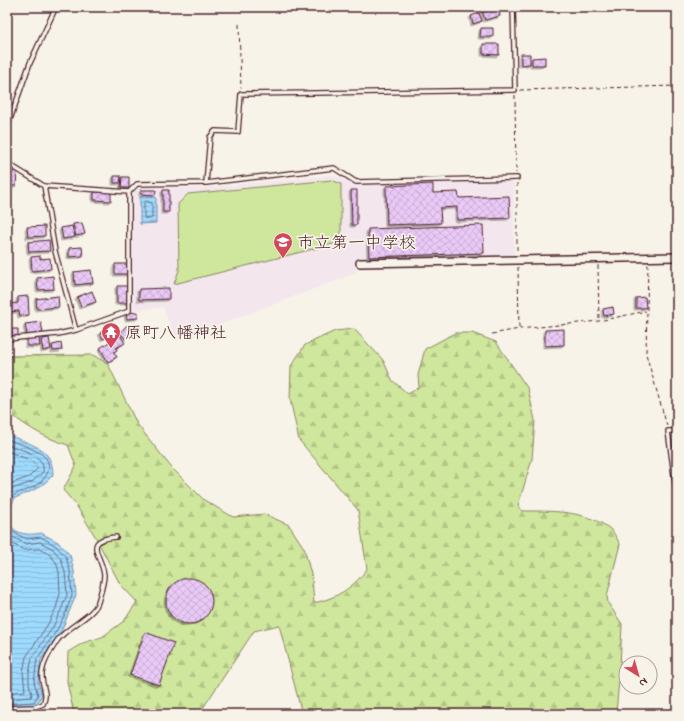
<svg xmlns="http://www.w3.org/2000/svg" width="684" height="721" font-family="'Indie Flower','Klee One',sans-serif">
	<style>
		.built { fill: #f3e6ec }
		.forest { fill: url(#forest-firs); stroke: #8c8364 }
		.garden { fill: #cee79c; stroke: #8c8364 }
		.water { fill: url(#water-rules); stroke: #7c8faa }
		.lines { fill: none; stroke-linecap: round; stroke-linejoin: round }
		.shore { stroke: #6b6a7f; stroke-width: 1 }
		.building { fill: url(#building-cross-hatch); stroke: #4a1f2b; filter: url(#shadow) }
		.lane-casing { stroke: #4a1f2b; stroke-width: 6 }
		.street-casing { stroke: #4a1f2b; stroke-width: 10 }
		.path { stroke: #4a1f2b; stroke-width: 1; stroke-dasharray: 4 3; stroke-linecap: butt }
		.lane { stroke: #f7f3e8; stroke-width: 3.5 }
		.street { stroke: #f7f3e8; stroke-width: 7 }
		.labels { text-anchor: middle; stroke-width: 3.5; stroke-linejoin: round; paint-order: stroke }
		.poi-label { font-size: 17px; fill: #4a1f2b; stroke: #f7f3e8; text-anchor: start }
	</style>
	<defs>
		<pattern id="forest-firs" width="22" height="20" patternUnits="userSpaceOnUse"><rect width="22" height="20" fill="#cee79c"/><path d="M5 1l3.5 6h-7zM16 11l3.5 6h-7z" fill="#b2c687"/></pattern>
		<pattern id="water-rules" width="6" height="5" patternUnits="userSpaceOnUse"><rect width="6" height="5" fill="#9ddafe"/><path d="M0 2.5h6" fill="none" stroke="#89bbda"/></pattern>
		<pattern id="building-cross-hatch" width="8" height="8" patternUnits="userSpaceOnUse"><rect width="8" height="8" fill="#e9c9f6"/><path d="M0 0l8 8M0 8l8-8" fill="none" stroke="#c9acd3"/></pattern>
		<filter id="shadow"><feDropShadow dx="-2" dy="2" stdDeviation="0" flood-color="#0004"/></filter>
	</defs>
	<rect width="100%" height="100%" fill="#f7f3e8"/>
	<filter id="ink" filterUnits="userSpaceOnUse"><feTurbulence type="fractalNoise" baseFrequency=".025" numOctaves="2"/><feDisplacementMap in="SourceGraphic" scale="8" xChannelSelector="R" yChannelSelector="G"/><feConvolveMatrix kernelMatrix="1 2 1 2 8 2 1 2 1" color-interpolation-filters="sRGB"/></filter>
	<g filter="url(#ink)">
		<path class="built" d="M333,175L354,184L514,180V256L355,261L356,273L176,341L163,307L131,311L132,193L138,188H203Z"/>
		<path class="forest" d="M354,329L383,360L392,380L408,394L419,387L418,375L425,349L455,333H472L496,342L528,389L535,420L532,459L518,506L522,511C551,511 584,510 609,528C614,532 617,539 620,544L607,596L608,603L622,624L620,667L616,714H302L279,625L254,631L199,714H74L67,682L68,652L83,643L102,637L124,621L137,602L120,584L95,536L76,505L63,490L76,466L68,445C43,437 28,428 7,411V356L93,355L108,364L137,424L171,467L204,500L233,517L264,514L289,525L304,548L312,578L314,603C337,598 353,588 367,569L358,510L299,440L290,399L291,366L305,345L335,331Z"/>
		<path class="garden" d="M332,180L341,184V242L174,284L179,270L178,204L188,194Z"/>
		<path class="water" d="M140,197H156V223L140,224Z
			M7,434C29,445 53,446 53,475C40,489 32,491 15,498C1,523 13,539 41,533L58,542L70,555L74,571L76,595L61,632L41,660L38,682L42,695L35,707L7,708Z"/>
		<g class="lines">
			<path class="shore" d="M146,201L152,203V218L150,219L144,218V203Z
				M7,439C17,443 27,446 36,451C55,459 51,477 35,486C22,494 16,489 7,504
				M7,444C20,450 46,454 43,472L32,482L12,489L7,494
				M7,451L32,461L38,468L29,477L7,485
				M7,528L18,535L27,539L41,537L56,546L66,557L70,571L72,595L66,612L57,630L37,659L34,682L38,695L34,702L7,704
				M7,534L26,544L40,542L53,549L61,559L65,572L67,595L61,610L53,627L32,658L29,673V684L32,694L31,697L7,699
				M7,541L24,550L39,549L49,554L56,562L59,572L60,594L56,608L48,624L26,657L23,672L25,691L7,693"/>
		</g>
		<path class="building" d="M494,7L508,8L499,10L500,16L485,20L482,10Z
			M479,13L482,21L473,24L471,16Z
			M481,28H493V37H480Z
			M483,44H499V55L483,54Z
			M521,54H530V64L521,65Z
			M545,57V65H532V58Z
			M7,171L17,172L16,186H7Z
			M114,176H121L120,183H114Z
			M122,177H129V188H121Z
			M433,184V193L458,192L459,198L509,196L510,218L457,220V207L440,208L441,223L387,225L386,186Z
			M141,190H156L155,195L141,194Z
			M163,190H169V212H163Z
			M351,190H357V225H352Z
			M94,192H111V201L94,200Z
			M82,223L85,234L76,236L73,224Z
			M483,225L484,253L369,257L368,229Z
			M45,226V236L28,237L27,227Z
			M72,226L75,237L63,239L61,228Z
			M49,240L50,251L29,252L28,242Z
			M82,247L83,256L69,257V248Z
			M40,256V259L50,258L51,269L32,271L31,257Z
			M115,264H127L128,274H115Z
			M91,270L93,283L75,285L74,272Z
			M53,276L54,289L38,290L37,278Z
			M117,286H128V303H117Z
			M169,288V299L139,300V289Z
			M92,291L96,302L81,307L77,297Z
			M28,296L29,315L20,316L19,311L8,312V304L18,303V297Z
			M58,296L59,307L37,309L36,299Z
			M645,297L646,308H636V298Z
			M613,307L614,314L604,316L603,309Z
			M138,312V318L127,319L126,313Z
			M41,322L43,333L27,335L25,324Z
			M127,325L133,331L126,339L120,333Z
			M11,329H18V336H12Z
			M108,329L110,335L103,339L100,333Z
			M564,329V345L545,346V330Z
			M120,335L125,343L116,348L117,350L114,352L117,357L108,362L100,348Z
			M27,338H39L40,346H27Z
			M49,338L51,349L43,351L41,339Z
			M61,343L62,350L53,351L52,345Z
			M166 601a23 23 0 1 1 46 0a23 23 0 1 1-46 0Z
			M145,632L174,643L159,685L130,675Z"/>
		<g class="lines">
			<defs>
				<path id="lane" d="M7,128L30,63L56,7
					M7,163L44,186L129,192L137,184L206,183L210,137L215,131L238,132L241,94L515,90L513,7
					M206,183L334,168L356,182L517,178
					M44,186L55,251L76,330
					M7,339L58,334L76,330L129,311V192
					M677,431H668L677,497
					M7,708L35,707
					M36,714L35,707L43,704C48,693 43,690 42,678C41,665 50,652 57,641C66,627 94,616 98,602C100,595 104,583 104,575C102,555 81,540 116,537"/>
				<path id="street" d="M360,263L677,257"/>
			</defs>
			<use href="#lane" class="lane-casing"/>
			<use href="#street" class="street-casing"/>
			<path class="path" d="M239,24L241,88
				M520,90L677,86
				M515,95L516,173
				M517,183V253
				M648,264L646,354L667,426
				M598,265L599,320
				M518,267L519,329
				M492,334L519,329L599,321L646,311"/>
			<use href="#lane" class="lane"/>
			<use href="#street" class="street"/>
		</g>
	</g>
	<defs>
		<symbol id="school-pin" viewBox="-11 -11 22 30"><path d="M0 17L-7.5 6A9.5 9.5 0 1 1 7.5 6Z" fill="#d1495b" stroke="#f7f3e8"/><path d="M0-5L7-2L0 1L-7-2ZM-4 1L0 2.5L4 1V4Q0 6-4 4Z" fill="#fff"/></symbol>
		<symbol id="temple-pin" viewBox="-11 -11 22 30"><path d="M0 17L-7.5 6A9.5 9.5 0 1 1 7.5 6Z" fill="#d1495b" stroke="#f7f3e8"/><path d="M0-6L5-2H3V0L6.5 2.5H4V6H1.5V3h-3V6H-4V2.5H-6.5L-3 0V-2H-5Z" fill="#fff"/></symbol>
	</defs>
	<g fill-rule="evenodd">
		<use href="#school-pin" x="272" y="231" width="22" height="30"/>
		<use href="#temple-pin" x="100" y="321" width="22" height="30"/>
	</g>
	<g class="labels">
		<g class="poi-label">
			<text x="297" y="248">市立第一中学校</text>
			<text x="125" y="338">原町八幡神社</text>
		</g>
	</g>
	<rect width="684" height="721" fill="none" stroke="#f7f3e8" stroke-width="24"/>
	<rect x="12" y="12" width="660" height="697" fill="none" stroke="#4a1f2b" stroke-width="1.5" filter="url(#ink)"/>
	<g transform="translate(638 675) rotate(143)"><circle r="19" fill="#f7f3e8" stroke="#b29e9c"/>
	<path d="M0-3L7 15L0 10L-7 15Z" fill="#d1495b"/>
	<text y="-6" font-size="11" font-weight="bold" text-anchor="middle" fill="#4a1f2b">N</text>
	</g>
</svg>
